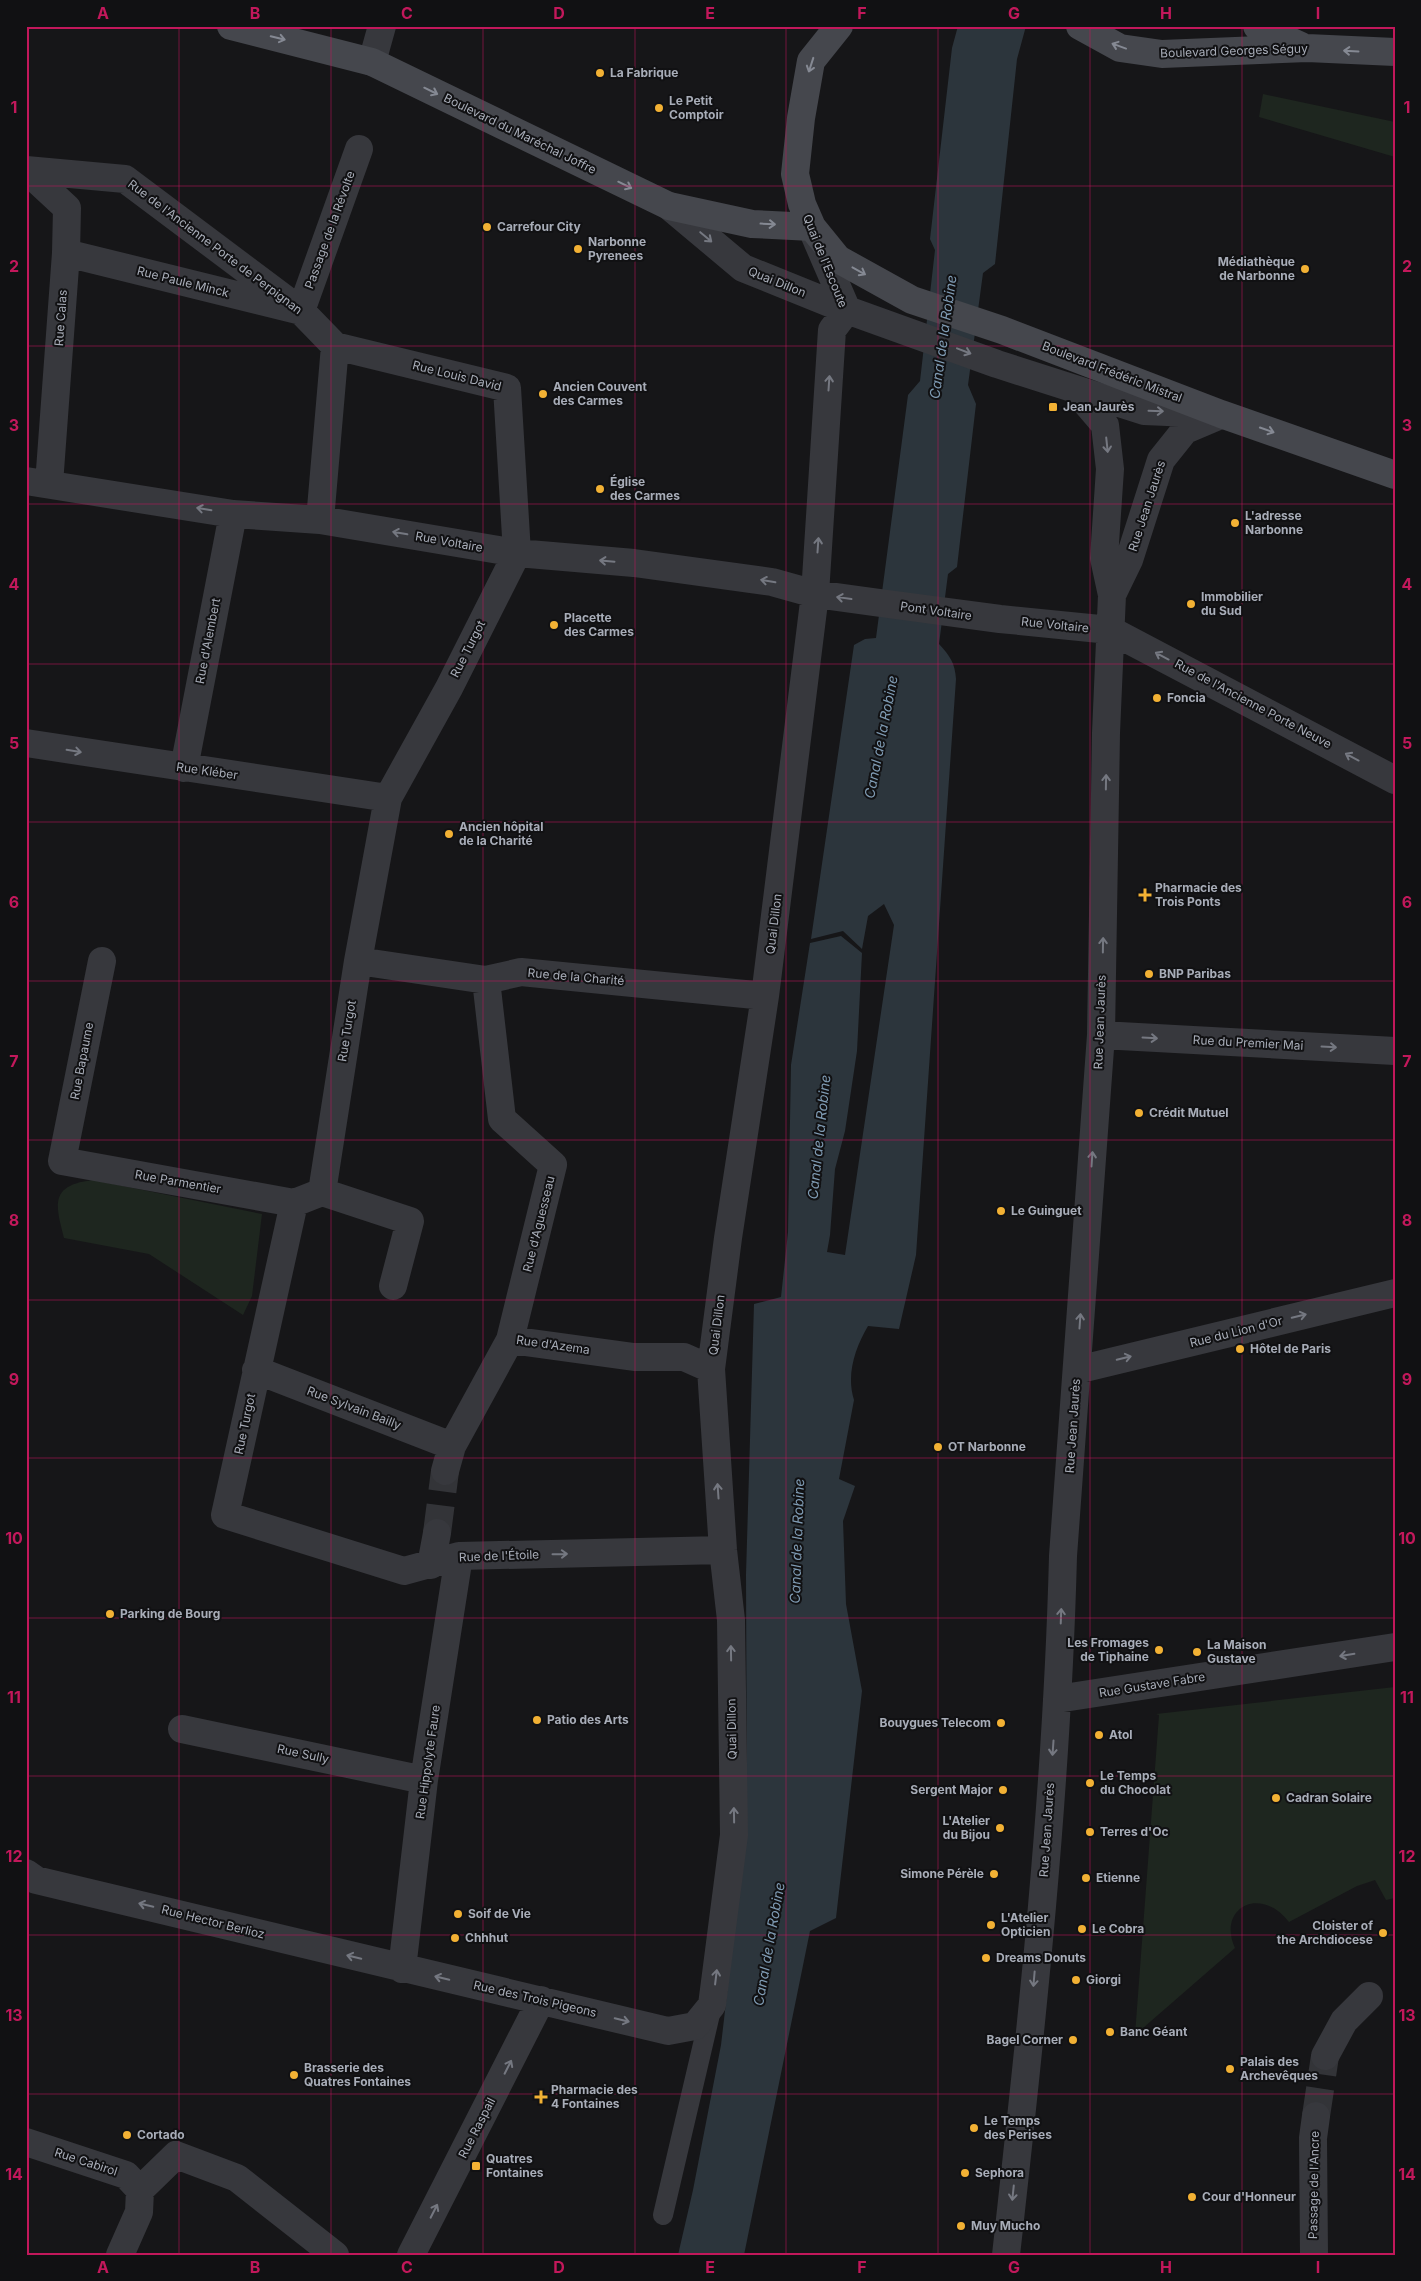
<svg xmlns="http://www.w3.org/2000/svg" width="1421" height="2281" font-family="Inter,sans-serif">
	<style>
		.green { fill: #1e261f }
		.water { fill: #2c353c }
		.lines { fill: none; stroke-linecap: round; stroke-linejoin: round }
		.street-tunnel { stroke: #333438; stroke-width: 28; stroke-dasharray: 28 14; stroke-linecap: butt }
		.lane { stroke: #37383d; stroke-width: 20 }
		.street { stroke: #37383d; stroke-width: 28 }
		.secondary { stroke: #45474d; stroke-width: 28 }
		.oneway { stroke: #858993 }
		.oneway2 { stroke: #757881 }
		.grid { fill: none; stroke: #c2185b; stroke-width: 1; stroke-opacity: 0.55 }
		.poi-dot { fill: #f2b134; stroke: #111113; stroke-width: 2 }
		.labels { text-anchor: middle; stroke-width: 4; stroke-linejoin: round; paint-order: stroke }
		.street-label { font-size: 12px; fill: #a8adb8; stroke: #111113 }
		.poi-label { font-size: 12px; font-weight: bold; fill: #a8adb8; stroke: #111113; text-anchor: start }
		.water-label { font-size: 14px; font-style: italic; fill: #7f9bb3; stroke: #111113 }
		.neatline { fill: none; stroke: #c2185b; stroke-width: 2 }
		.grid-label { font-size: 16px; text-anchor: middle; font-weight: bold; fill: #c2185b }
	</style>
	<rect width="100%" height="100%" fill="#161618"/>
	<path class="green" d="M1263,94L1395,122V157L1259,117Z
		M93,1180L262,1214L252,1296L243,1315L149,1254L64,1238C55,1204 50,1185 93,1180Z
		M1395,1687V1898L1386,1900L1375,1880L1357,1886L1289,1922C1259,1884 1217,1909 1235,1948L1135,2035L1159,1715L1156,1714Z"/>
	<path class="water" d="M958,26H1026L1017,59L995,264L983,273L968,385L976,404L957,567L948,574L939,644C950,656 955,663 956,679L916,1255L899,1329L868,1326C855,1348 846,1375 854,1400L839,1479L855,1486L843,1521L846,1604L862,1691L836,1918L810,1931L744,2255H678L693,2190L721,2045L747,1822L746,1575L754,1304L781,1297L788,1232L791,1065L810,943L841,936L862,953L857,1051L845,1131L835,1169L830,1235L827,1252L845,1255L894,925L884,904L868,916L862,949L843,931L811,939L854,645L865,639L876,638L908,395L920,381L935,250L930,239L952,48Z"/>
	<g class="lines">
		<path class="street-tunnel" d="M437,1533L445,1471
			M1316,2116L1325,2056"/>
		<path class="lane" d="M663,2215L711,2010"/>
		<path class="street" d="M372,62L382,26
			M26,170L125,179L301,311L335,346L320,520
			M26,170L67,208L66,253L49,484
			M669,206L743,268L847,310L997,364L1144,411L1215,414
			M815,236L847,310
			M66,253L301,311L359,149
			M335,346L507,388L517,553
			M26,481L233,514L320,520L517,553L634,563L772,582L815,594L873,602L1000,619L1110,630L1395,780
			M517,553L449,688L388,798L358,961L322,1192L294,1203L225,1515L404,1571L459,1556L723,1550
			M1112,595L1129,560L1161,460L1185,430L1218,416
			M26,743L388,798
			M184,768L233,514
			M102,961L62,1161L294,1203
			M358,961L486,980L521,972L765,996
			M1101,1035L1395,1051
			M322,1192L410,1221L393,1286
			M510,1340L634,1357H684L711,1369
			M256,1370L452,1446
			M1077,1370L1395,1293
			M445,1471L452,1446L510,1340L553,1165L502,1119L486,980
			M431,1565L437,1533
			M1057,1699L1395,1647
			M182,1729L424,1780
			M26,1873L36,1880L668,2031L695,2026L712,2005L734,1835L731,1620L723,1550L711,1369L728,1238L765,996L815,594L832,330L847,310
			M402,1969L424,1780L459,1556
			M1325,2056L1344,2021L1369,1996
			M26,2142L126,2175L140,2190
			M140,2190L176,2155L237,2178L335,2255
			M120,2255L139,2212L140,2190
			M411,2255L541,2000
			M1006,2255C1032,2023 1057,1790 1063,1556L1101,1035L1106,733L1112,595L1104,558L1110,469L1105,425L1075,390
			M1314,2255L1313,2138L1316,2116"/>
		<path class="secondary" d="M231,26L372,62L669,206L752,224L812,227
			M839,26L811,61L801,118L795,174L802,204L812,227L838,259L912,300L1002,330L1221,414L1395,475
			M1080,26L1120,48L1162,54L1307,48L1395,52
			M1257,26L1301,46"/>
	</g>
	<defs><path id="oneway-shaft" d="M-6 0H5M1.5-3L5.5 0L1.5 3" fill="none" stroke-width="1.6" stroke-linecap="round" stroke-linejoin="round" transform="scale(1.25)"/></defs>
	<g class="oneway">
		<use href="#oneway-shaft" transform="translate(278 38) rotate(14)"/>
		<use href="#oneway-shaft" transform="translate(1119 46) rotate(-160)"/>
		<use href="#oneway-shaft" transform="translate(1351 51) rotate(-177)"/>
		<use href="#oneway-shaft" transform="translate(811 65) rotate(108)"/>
		<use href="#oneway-shaft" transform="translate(431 91) rotate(26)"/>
		<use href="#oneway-shaft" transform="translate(625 185) rotate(26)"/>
		<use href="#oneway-shaft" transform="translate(768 224) rotate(3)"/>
		<use href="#oneway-shaft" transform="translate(859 271) rotate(29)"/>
		<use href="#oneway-shaft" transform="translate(1267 430) rotate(19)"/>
	</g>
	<g class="oneway2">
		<use href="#oneway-shaft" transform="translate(706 237) rotate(40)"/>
		<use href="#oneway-shaft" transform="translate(964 351) rotate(21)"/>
		<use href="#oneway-shaft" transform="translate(829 383) rotate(-86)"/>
		<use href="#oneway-shaft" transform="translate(1156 411) rotate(2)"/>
		<use href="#oneway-shaft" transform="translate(1107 445) rotate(84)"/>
		<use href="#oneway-shaft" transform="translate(204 509) rotate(-171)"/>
		<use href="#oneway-shaft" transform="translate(400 533) rotate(-170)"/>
		<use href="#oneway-shaft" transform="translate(818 545) rotate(-86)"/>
		<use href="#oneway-shaft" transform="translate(607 561) rotate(-175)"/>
		<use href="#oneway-shaft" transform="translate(768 581) rotate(-170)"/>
		<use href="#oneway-shaft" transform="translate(844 598) rotate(-172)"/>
		<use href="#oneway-shaft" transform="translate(1162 656) rotate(-152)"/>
		<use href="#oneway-shaft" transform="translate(74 751) rotate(9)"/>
		<use href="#oneway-shaft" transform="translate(1352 757) rotate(-152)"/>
		<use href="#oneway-shaft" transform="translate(1106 782) rotate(-89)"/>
		<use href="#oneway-shaft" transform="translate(1103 945) rotate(-89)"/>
		<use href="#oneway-shaft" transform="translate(1150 1038) rotate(3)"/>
		<use href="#oneway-shaft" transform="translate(1329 1047) rotate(3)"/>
		<use href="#oneway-shaft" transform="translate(1092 1159) rotate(-86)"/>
		<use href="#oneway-shaft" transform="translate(1299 1316) rotate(-14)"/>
		<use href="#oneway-shaft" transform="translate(1080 1321) rotate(-86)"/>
		<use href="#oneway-shaft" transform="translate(1124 1358) rotate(-14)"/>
		<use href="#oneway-shaft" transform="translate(718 1491) rotate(-94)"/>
		<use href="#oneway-shaft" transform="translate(560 1554) rotate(-1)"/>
		<use href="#oneway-shaft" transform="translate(1061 1616) rotate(-88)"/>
		<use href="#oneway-shaft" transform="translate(731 1653) rotate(-91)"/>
		<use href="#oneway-shaft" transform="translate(1347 1655) rotate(171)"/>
		<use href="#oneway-shaft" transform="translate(1053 1748) rotate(94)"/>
		<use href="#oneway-shaft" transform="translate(734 1815) rotate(-91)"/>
		<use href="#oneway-shaft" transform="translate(146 1905) rotate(-167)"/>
		<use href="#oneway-shaft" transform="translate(354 1957) rotate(-166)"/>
		<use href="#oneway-shaft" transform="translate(716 1977) rotate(-83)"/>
		<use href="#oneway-shaft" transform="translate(442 1978) rotate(-167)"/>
		<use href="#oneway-shaft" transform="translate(1034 1979) rotate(95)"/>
		<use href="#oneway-shaft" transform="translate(622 2020) rotate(14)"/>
		<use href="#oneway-shaft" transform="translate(508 2067) rotate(-63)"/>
		<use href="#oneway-shaft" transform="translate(1013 2193) rotate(96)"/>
		<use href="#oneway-shaft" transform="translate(434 2211) rotate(-63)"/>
	</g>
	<path class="grid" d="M179,26V2255M331,26V2255M483,26V2255M635,26V2255M786,26V2255M938,26V2255M1090,26V2255M1242,26V2255M26,186H1395M26,346H1395M26,504H1395M26,664H1395M26,822H1395M26,981H1395M26,1140H1395M26,1300H1395M26,1458H1395M26,1618H1395M26,1776H1395M26,1935H1395M26,2094H1395"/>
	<g class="poi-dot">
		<circle cx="600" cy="73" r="5"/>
		<circle cx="659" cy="108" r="5"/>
		<circle cx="487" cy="227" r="5"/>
		<circle cx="578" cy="249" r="5"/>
		<circle cx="1305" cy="269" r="5"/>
		<circle cx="543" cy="394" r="5"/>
		<rect x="1048" y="402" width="10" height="10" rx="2.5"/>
		<circle cx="600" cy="489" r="5"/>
		<circle cx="1235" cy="523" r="5"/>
		<circle cx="1191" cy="604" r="5"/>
		<circle cx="554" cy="625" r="5"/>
		<circle cx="1157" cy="698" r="5"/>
		<circle cx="449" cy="834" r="5"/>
		<path d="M1142.5 887.5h5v5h5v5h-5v5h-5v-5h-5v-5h5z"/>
		<circle cx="1149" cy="974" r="5"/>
		<circle cx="1139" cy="1113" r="5"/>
		<circle cx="1001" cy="1211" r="5"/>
		<circle cx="1240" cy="1349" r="5"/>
		<circle cx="938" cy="1447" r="5"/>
		<circle cx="110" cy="1614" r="5"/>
		<circle cx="1159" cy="1650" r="5"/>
		<circle cx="1197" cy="1652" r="5"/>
		<circle cx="537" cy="1720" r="5"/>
		<circle cx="1001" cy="1723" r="5"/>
		<circle cx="1099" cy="1735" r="5"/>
		<circle cx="1090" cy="1783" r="5"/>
		<circle cx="1003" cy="1790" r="5"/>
		<circle cx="1276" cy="1798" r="5"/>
		<circle cx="1000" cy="1828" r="5"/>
		<circle cx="1090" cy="1832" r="5"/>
		<circle cx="994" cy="1874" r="5"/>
		<circle cx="1086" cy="1878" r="5"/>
		<circle cx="458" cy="1914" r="5"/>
		<circle cx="991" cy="1925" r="5"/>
		<circle cx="1082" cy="1929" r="5"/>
		<circle cx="1383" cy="1933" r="5"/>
		<circle cx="455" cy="1938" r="5"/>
		<circle cx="986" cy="1958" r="5"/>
		<circle cx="1076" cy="1980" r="5"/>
		<circle cx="1110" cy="2032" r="5"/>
		<circle cx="1073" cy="2040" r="5"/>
		<circle cx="1230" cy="2069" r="5"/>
		<circle cx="294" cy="2075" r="5"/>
		<path d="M538.5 2089.5h5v5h5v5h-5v5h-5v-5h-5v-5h5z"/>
		<circle cx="974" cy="2128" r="5"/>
		<circle cx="127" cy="2135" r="5"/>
		<rect x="471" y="2161" width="10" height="10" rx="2.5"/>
		<circle cx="965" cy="2173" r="5"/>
		<circle cx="1192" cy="2197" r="5"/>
		<circle cx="961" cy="2226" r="5"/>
	</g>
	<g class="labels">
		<g class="street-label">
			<text transform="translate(1234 51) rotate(-2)" y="4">Boulevard Georges Séguy</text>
			<text transform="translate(520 134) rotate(26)" y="4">Boulevard du Maréchal Joffre</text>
			<text transform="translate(330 230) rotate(-70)" y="4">Passage de la Révolte</text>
			<text transform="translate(215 247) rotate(37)" y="4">Rue de l'Ancienne Porte de Perpignan</text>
			<text transform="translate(825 261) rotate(68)" y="4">Quai de l'Escoute</text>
			<text transform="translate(183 282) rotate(14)" y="4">Rue Paule Minck</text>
			<text transform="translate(777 282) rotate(22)" y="4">Quai Dillon</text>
			<text transform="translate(61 318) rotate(-86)" y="4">Rue Calas</text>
			<text transform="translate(1112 372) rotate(21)" y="4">Boulevard Frédéric Mistral</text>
			<text transform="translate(457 376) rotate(14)" y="4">Rue Louis David</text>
			<text transform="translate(1147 506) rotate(-72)" y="4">Rue Jean Jaurès</text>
			<text transform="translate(449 542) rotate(10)" y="4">Rue Voltaire</text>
			<text transform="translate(936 611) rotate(8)" y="4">Pont Voltaire</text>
			<text transform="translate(1055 625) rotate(6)" y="4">Rue Voltaire</text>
			<text transform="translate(208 641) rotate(-79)" y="4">Rue d'Alembert</text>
			<text transform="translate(468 649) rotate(-63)" y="4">Rue Turgot</text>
			<text transform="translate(1253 704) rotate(28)" y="4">Rue de l'Ancienne Porte Neuve</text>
			<text transform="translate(207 771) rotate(8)" y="4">Rue Kléber</text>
			<text transform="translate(774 924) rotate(-83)" y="4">Quai Dillon</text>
			<text transform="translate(576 977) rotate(5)" y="4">Rue de la Charité</text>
			<text transform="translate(1100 1022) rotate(-88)" y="4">Rue Jean Jaurès</text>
			<text transform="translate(347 1031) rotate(-81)" y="4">Rue Turgot</text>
			<text transform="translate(1248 1043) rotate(3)" y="4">Rue du Premier Mai</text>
			<text transform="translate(82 1061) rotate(-79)" y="4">Rue Bapaume</text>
			<text transform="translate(178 1182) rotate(10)" y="4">Rue Parmentier</text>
			<text transform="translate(539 1224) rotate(-76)" y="4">Rue d'Aguesseau</text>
			<text transform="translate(717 1325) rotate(-83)" y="4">Quai Dillon</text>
			<text transform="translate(1236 1332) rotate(-14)" y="4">Rue du Lion d'Or</text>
			<text transform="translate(553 1345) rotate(8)" y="4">Rue d'Azema</text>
			<text transform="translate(354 1408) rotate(21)" y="4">Rue Sylvain Bailly</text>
			<text transform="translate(245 1424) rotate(-78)" y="4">Rue Turgot</text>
			<text transform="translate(1073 1426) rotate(-86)" y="4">Rue Jean Jaurès</text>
			<text transform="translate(499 1556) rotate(-2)" y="4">Rue de l'Étoile</text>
			<text transform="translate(1152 1685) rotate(-9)" y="4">Rue Gustave Fabre</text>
			<text transform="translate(732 1729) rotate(-91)" y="4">Quai Dillon</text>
			<text transform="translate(303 1754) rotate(12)" y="4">Rue Sully</text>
			<text transform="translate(428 1762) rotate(-82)" y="4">Rue Hippolyte Faure</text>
			<text transform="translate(1047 1830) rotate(-86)" y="4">Rue Jean Jaurès</text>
			<text transform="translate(213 1922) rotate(14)" y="4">Rue Hector Berlioz</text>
			<text transform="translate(535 1999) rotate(13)" y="4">Rue des Trois Pigeons</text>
			<text transform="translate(477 2128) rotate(-63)" y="4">Rue Raspail</text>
			<text transform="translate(86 2162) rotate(18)" y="4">Rue Cabirol</text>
			<text transform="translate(1314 2185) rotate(-89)" y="4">Passage de l'Ancre</text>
		</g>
		<g class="poi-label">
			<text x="610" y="77">La Fabrique</text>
			<text x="669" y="105">Le Petit<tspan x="669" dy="14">Comptoir</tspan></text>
			<text x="497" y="231">Carrefour City</text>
			<text x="588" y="246">Narbonne<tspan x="588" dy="14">Pyrenees</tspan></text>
			<text x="1295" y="266" text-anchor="end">Médiathèque<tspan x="1295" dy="14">de Narbonne</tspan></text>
			<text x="553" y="391">Ancien Couvent<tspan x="553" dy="14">des Carmes</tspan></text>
			<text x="1063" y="411">Jean Jaurès</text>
			<text x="610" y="486">Église<tspan x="610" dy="14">des Carmes</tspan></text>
			<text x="1245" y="520">L'adresse<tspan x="1245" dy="14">Narbonne</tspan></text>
			<text x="1201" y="601">Immobilier<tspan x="1201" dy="14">du Sud</tspan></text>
			<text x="564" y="622">Placette<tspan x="564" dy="14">des Carmes</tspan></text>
			<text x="1167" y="702">Foncia</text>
			<text x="459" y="831">Ancien hôpital<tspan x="459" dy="14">de la Charité</tspan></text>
			<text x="1155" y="892">Pharmacie des<tspan x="1155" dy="14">Trois Ponts</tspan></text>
			<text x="1159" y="978">BNP Paribas</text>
			<text x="1149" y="1117">Crédit Mutuel</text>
			<text x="1011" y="1215">Le Guinguet</text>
			<text x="1250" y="1353">Hôtel de Paris</text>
			<text x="948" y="1451">OT Narbonne</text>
			<text x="120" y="1618">Parking de Bourg</text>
			<text x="1149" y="1647" text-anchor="end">Les Fromages<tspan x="1149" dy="14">de Tiphaine</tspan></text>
			<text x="1207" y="1649">La Maison<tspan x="1207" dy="14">Gustave</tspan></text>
			<text x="547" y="1724">Patio des Arts</text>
			<text x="991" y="1727" text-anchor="end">Bouygues Telecom</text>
			<text x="1109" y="1739">Atol</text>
			<text x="1100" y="1780">Le Temps<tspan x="1100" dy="14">du Chocolat</tspan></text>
			<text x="993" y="1794" text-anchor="end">Sergent Major</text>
			<text x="1286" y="1802">Cadran Solaire</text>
			<text x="990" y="1825" text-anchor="end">L'Atelier<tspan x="990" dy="14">du Bijou</tspan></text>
			<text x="1100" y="1836">Terres d'Oc</text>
			<text x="984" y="1878" text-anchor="end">Simone Pérèle</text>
			<text x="1096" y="1882">Etienne</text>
			<text x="468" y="1918">Soif de Vie</text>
			<text x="1001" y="1922">L'Atelier<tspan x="1001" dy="14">Opticien</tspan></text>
			<text x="1373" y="1930" text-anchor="end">Cloister of<tspan x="1373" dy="14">the Archdiocese</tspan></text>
			<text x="1092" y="1933">Le Cobra</text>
			<text x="465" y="1942">Chhhut</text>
			<text x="996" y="1962">Dreams Donuts</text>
			<text x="1086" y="1984">Giorgi</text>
			<text x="1120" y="2036">Banc Géant</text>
			<text x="1063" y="2044" text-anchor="end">Bagel Corner</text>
			<text x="1240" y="2066">Palais des<tspan x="1240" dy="14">Archevêques</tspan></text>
			<text x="304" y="2072">Brasserie des<tspan x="304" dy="14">Quatres Fontaines</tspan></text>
			<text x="551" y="2094">Pharmacie des<tspan x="551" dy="14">4 Fontaines</tspan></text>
			<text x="984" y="2125">Le Temps<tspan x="984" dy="14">des Perises</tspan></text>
			<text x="137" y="2139">Cortado</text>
			<text x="486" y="2163">Quatres<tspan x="486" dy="14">Fontaines</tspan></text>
			<text x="975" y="2177">Sephora</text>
			<text x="1202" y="2201">Cour d'Honneur</text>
			<text x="971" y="2230">Muy Mucho</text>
		</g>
		<g class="water-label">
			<text transform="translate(943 337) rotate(-82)" y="5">Canal de la Robine</text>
			<text transform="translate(881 737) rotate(-79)" y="5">Canal de la Robine</text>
			<text transform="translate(819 1137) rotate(-84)" y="5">Canal de la Robine</text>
			<text transform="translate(797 1541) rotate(-88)" y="5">Canal de la Robine</text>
			<text transform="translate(769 1944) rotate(-80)" y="5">Canal de la Robine</text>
		</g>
	</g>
	<rect width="1421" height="2281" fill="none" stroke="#111113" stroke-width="55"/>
	<rect x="28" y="28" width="1366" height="2226" class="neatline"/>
	<g class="grid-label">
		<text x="103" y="19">A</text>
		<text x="255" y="19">B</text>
		<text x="407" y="19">C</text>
		<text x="559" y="19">D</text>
		<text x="710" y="19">E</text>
		<text x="862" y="19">F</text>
		<text x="1014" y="19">G</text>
		<text x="1166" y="19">H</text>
		<text x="1318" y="19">I</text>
		<text x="14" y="113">1</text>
		<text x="1407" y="113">1</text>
		<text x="14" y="272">2</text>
		<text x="1407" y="272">2</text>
		<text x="14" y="431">3</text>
		<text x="1407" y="431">3</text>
		<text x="14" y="590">4</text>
		<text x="1407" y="590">4</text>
		<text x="14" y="749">5</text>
		<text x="1407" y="749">5</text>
		<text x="14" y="908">6</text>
		<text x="1407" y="908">6</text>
		<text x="14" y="1067">7</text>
		<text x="1407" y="1067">7</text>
		<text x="14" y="1226">8</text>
		<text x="1407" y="1226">8</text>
		<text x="14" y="1385">9</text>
		<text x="1407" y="1385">9</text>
		<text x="14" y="1544">10</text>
		<text x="1407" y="1544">10</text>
		<text x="14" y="1703">11</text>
		<text x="1407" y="1703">11</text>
		<text x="14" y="1862">12</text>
		<text x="1407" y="1862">12</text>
		<text x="14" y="2021">13</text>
		<text x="1407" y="2021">13</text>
		<text x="14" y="2180">14</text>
		<text x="1407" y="2180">14</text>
		<text x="103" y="2273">A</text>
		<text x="255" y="2273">B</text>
		<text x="407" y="2273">C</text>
		<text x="559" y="2273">D</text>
		<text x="710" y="2273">E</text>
		<text x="862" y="2273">F</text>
		<text x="1014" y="2273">G</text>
		<text x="1166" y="2273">H</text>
		<text x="1318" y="2273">I</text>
	</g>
</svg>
